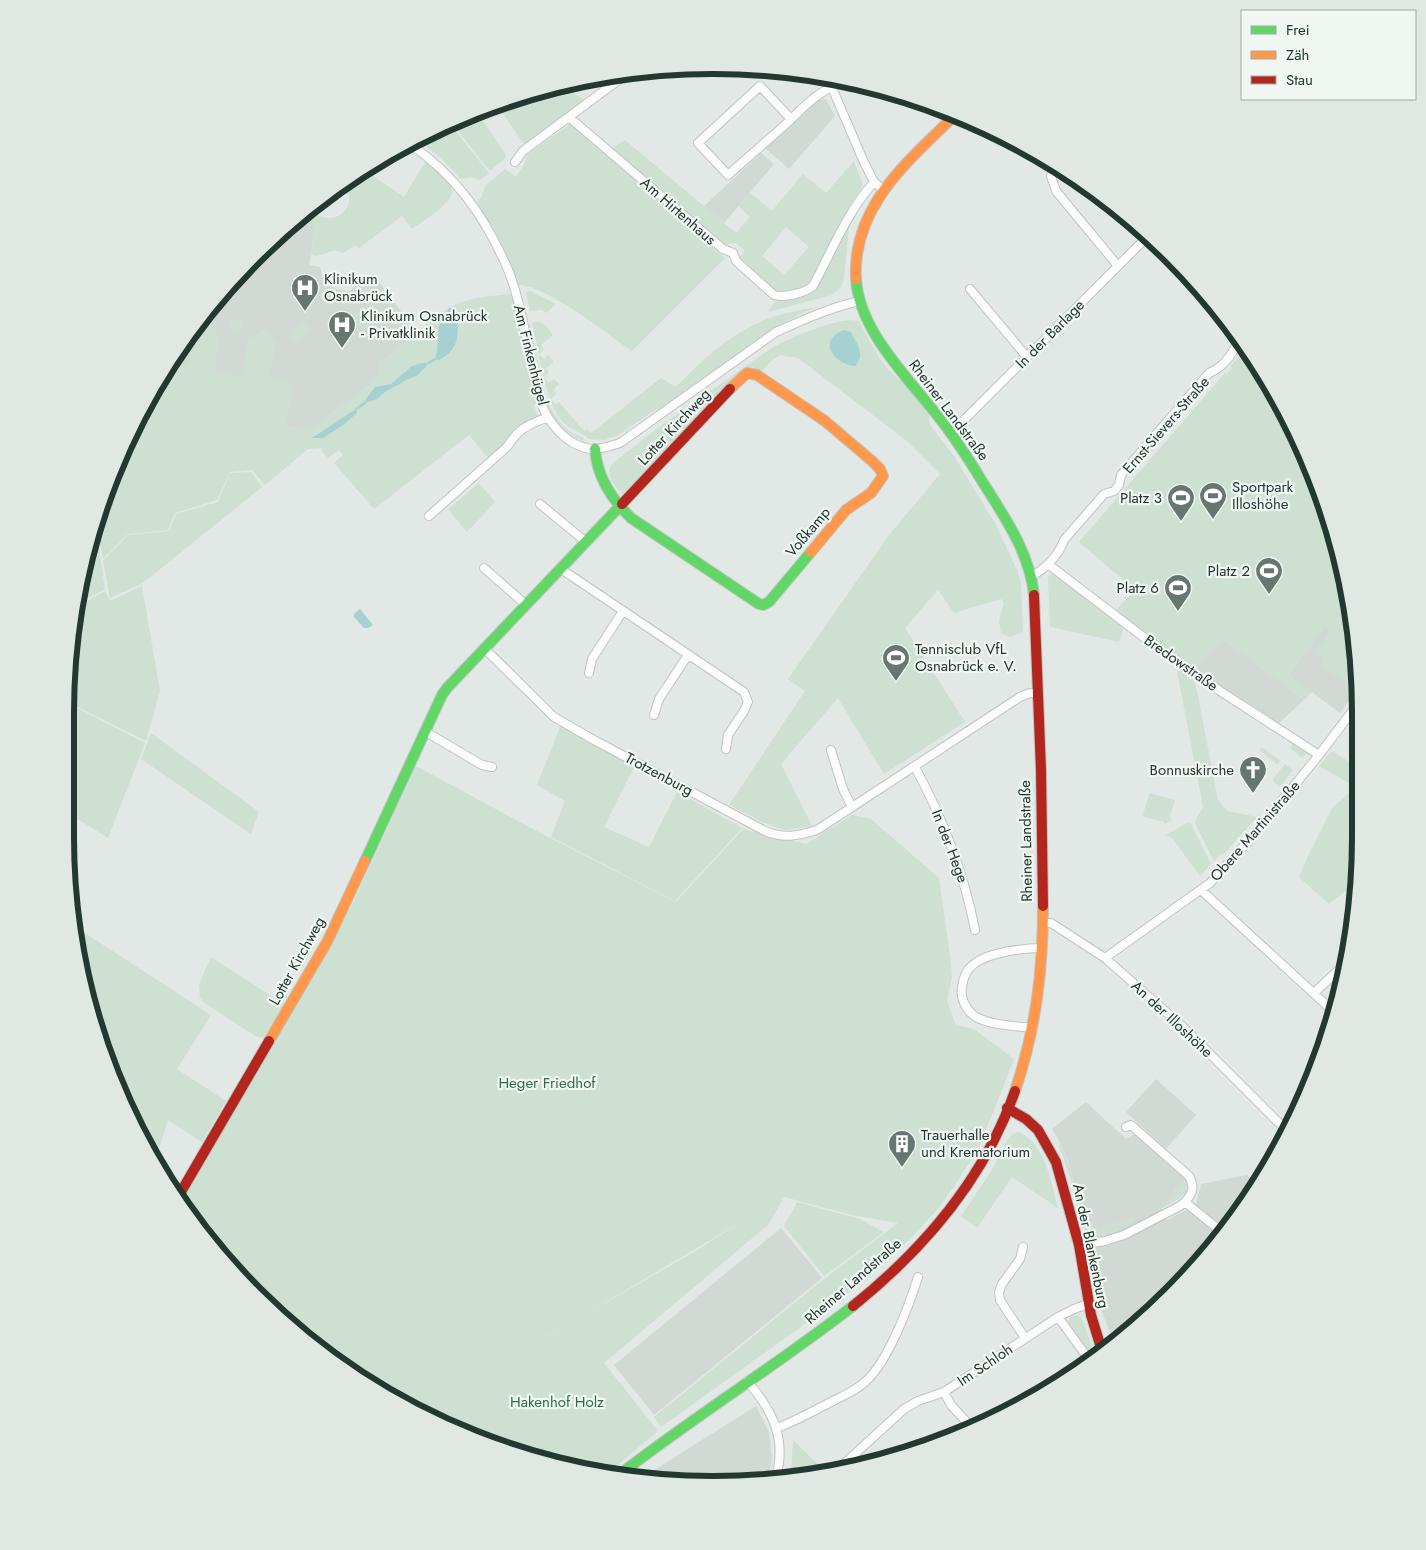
<svg xmlns="http://www.w3.org/2000/svg" width="1426" height="1550" font-family="Jost,sans-serif">
	<style>
		.built { fill: #d1d9d5 }
		.green { fill: #cde0d1; fill-rule: evenodd }
		.water { fill: #a6d0d2 }
		.lines { fill: none; stroke-linecap: round; stroke-linejoin: round }
		.stream { stroke: #a6d0d2; stroke-width: 2.5 }
		.street-casing { stroke: #bfc5c2; stroke-width: 10 }
		.fast-casing { stroke: #bfc5c2; stroke-width: 12 }
		.slow-casing { stroke: #bfc5c2; stroke-width: 12 }
		.jam-casing { stroke: #bfc5c2; stroke-width: 12 }
		.street { stroke: #fbfcfb; stroke-width: 8 }
		.fast { stroke: #63d668; stroke-width: 10 }
		.slow { stroke: #ff974d; stroke-width: 10 }
		.jam { stroke: #b3261e; stroke-width: 10 }
		.labels { text-anchor: middle; stroke-width: 4.5; stroke-linejoin: round; paint-order: stroke }
		.street-label { font-size: 15px; fill: #233831; stroke: #f0f7f3 }
		.poi-label { font-size: 15px; fill: #233831; stroke: #f0f7f3; text-anchor: start }
		.park-label { font-size: 15px; fill: #316b43; stroke: #f0f7f3 }
		.rim { fill: none; stroke: #233831; stroke-width: 6 }
	</style>
	<rect width="100%" height="100%" fill="#e2e8e5"/>
	<path class="built" d="M826,99L835,116L789,169L765,148L818,100Z
		M761,153L774,164L724,223L704,206Z
		M294,223L315,226L309,265L320,267L324,283L336,289L349,291L373,274L418,334L379,363V374L373,382L314,427L299,430L157,385L174,353L255,255Z
		M1325,626L1331,631L1324,659L1321,664L1357,690L1340,713L1289,675Z
		M1222,638L1304,700L1279,723L1193,668Z
		M1156,1079L1196,1115L1166,1149L1126,1112Z
		M1086,1102L1126,1139L1135,1134L1185,1179L1188,1186L1185,1193L1178,1199L1161,1208L1167,1220L1196,1205L1201,1184L1247,1175L1256,1186L1200,1264L1113,1341L1099,1304L1088,1240L1079,1209L1081,1208L1068,1161L1061,1144L1052,1129Z
		M781,1228L822,1278L654,1415L614,1365Z
		M756,1406L769,1432L772,1460L769,1477L671,1484L644,1479L656,1469Z"/>
	<path class="green" d="M561,85L584,100L524,144L497,105Z
		M476,111L507,156L490,171L451,122L465,114Z
		M449,123L489,173L480,180L471,177L461,179L440,157L418,140Z
		M570,124L725,258L632,351C605,333 548,285 517,285L510,263L500,240L477,203L482,196L485,186L505,169L516,177L524,165L527,155Z
		M625,140L736,233L750,217L738,206L750,193L772,211L803,174L826,193L854,161L863,185L849,207L807,289L781,295L740,257L745,251L736,243L722,245L611,149ZM786,227L809,247L784,275L762,256Z
		M425,162C432,168 447,178 451,186C459,201 422,221 412,229L402,216L359,248L356,245L343,253L335,250L317,256L311,255L315,226L294,222L311,211C334,230 361,207 344,182L353,174L363,169L404,197Z
		M849,225L844,280L840,288L832,295L768,312L775,301L816,291Z
		M527,291H530L556,304L546,313L542,310L530,311L526,293Z
		M510,294L512,296L536,400L534,406L538,417C518,423 516,429 504,445C500,450 494,455 489,459L469,435L374,509L334,463L343,455L339,450L328,458L322,451V448L308,449L265,485L252,470L230,472L217,500L175,513L168,530L128,534L103,559L96,525L114,465L168,365L174,361L180,367L189,363L192,333L208,321L219,336L215,370L222,374L229,370L235,377L243,375L248,339L264,329L275,343L270,377L278,382L284,375L291,384L292,393L286,426L299,430L314,427L373,382L379,374V363L426,328V323C458,299 471,298 510,294Z
		M368,304L379,319L363,331L352,316Z
		M817,307L800,314L774,328L659,409L658,408L618,435L605,440L589,439C582,432 571,430 563,422C544,401 539,351 532,323C543,319 547,327 553,335L541,345L544,350L539,354L544,359L548,355L554,362L546,368L549,373L544,377L549,383L554,379L559,384L553,390L556,394L551,399L556,404L559,402L584,431L587,429L591,433L661,378L674,386H677C704,358 731,333 767,319C783,313 800,310 817,307Z
		M230,319L243,322L241,330L234,334L229,327Z
		M850,320L859,321C869,340 883,370 902,381L929,414L930,425L954,456L996,525L1017,570L1021,583L1023,632L1010,637L1001,633L999,621L1004,602L1001,599L954,613L938,590L905,628L965,722L884,774L838,698L781,764L812,826L784,830L762,822L729,805L805,691L788,679L889,535L940,474L907,441L798,358L780,355L770,362L761,372L752,367L743,369L625,496C618,492 609,479 609,471C610,467 611,466 613,463L655,430L773,347C797,335 824,323 850,320Z
		M303,322L310,331L295,342L291,336L292,330Z
		M530,324L546,399L554,414L562,425L570,432L584,438L583,441C551,429 545,403 538,373C535,358 531,342 528,327Z
		M1247,347L1252,353L1312,465L1349,587L1359,688L1357,690L1321,664L1324,659L1315,652L1331,631L1325,626L1289,675L1312,692L1304,700L1222,638L1193,668L1115,611L1135,590L1079,542L1225,373L1227,374L1232,368L1230,366Z
		M251,472L262,487L143,583L110,598L103,561L128,535L169,531L176,514L218,502L230,473Z
		M479,483L495,502L467,532L448,509Z
		M96,527L105,589L75,605L78,586Z
		M1053,572L1124,626L1119,642L1050,627L1048,577Z
		M142,586L160,691L146,741L66,701V671L75,608L105,591L110,601Z
		M1181,669L1193,678L1196,686L1218,800L1227,811L1257,817L1225,853L1220,855L1214,861L1195,823C1196,817 1201,813 1203,807L1177,671Z
		M66,702L145,743L108,838L65,811Z
		M561,725L635,765L604,827L649,847L677,792L742,828L675,901L551,837L565,801L537,785Z
		M151,733L259,812L251,834L141,759Z
		M1294,742L1307,752L1302,758L1290,748Z
		M1262,747L1280,761L1277,764L1259,750Z
		M1332,751L1360,769L1356,883L1329,904L1299,877L1308,856L1332,808L1356,787L1319,766Z
		M1285,764L1293,770L1280,787L1272,780Z
		M416,766L529,827L676,902L743,829L806,844L852,815L871,819L939,878L950,955L952,977L947,1001L956,1025L974,1029L1014,1059L992,1115L976,1152L959,1179L937,1210L902,1247L865,1281L661,1427L654,1417L824,1279L898,1223L852,1215L784,1197L768,1225L604,1363L658,1431L608,1473L545,1463L389,1398L286,1324L199,1231L181,1202L352,905ZM742,1221L694,1252L548,1336H549Z
		M1150,793L1175,800L1170,816L1172,820L1165,824L1164,822L1145,817L1143,814Z
		M1189,822L1191,824L1211,864L1200,876L1173,839L1166,835Z
		M74,926L211,1015L177,1069L226,1101L202,1142L168,1120L155,1161L132,1123L78,964Z
		M211,957L284,1004L263,1038L257,1037L206,1004L200,998L199,984Z
		M1019,1132C1046,1145 1051,1182 1058,1208L1012,1177L977,1228L961,1216L992,1170L1007,1140L1013,1134Z
		M1061,1144L1068,1162L1081,1208L1079,1209L1072,1184L1059,1145Z
		M1185,1179L1188,1186C1181,1202 1163,1207 1149,1214L1171,1198L1174,1188L1177,1187Z
		M797,1202L860,1219L884,1232L824,1276L784,1226Z
		M1084,1210L1088,1224L1094,1223L1090,1234L1085,1229L1080,1212Z
		M1137,1217H1138C1126,1228 1112,1233 1096,1236L1093,1234L1097,1223L1099,1228Z
		M1075,1315L1080,1316L1083,1321L1094,1353L1091,1355L1068,1326C1068,1320 1069,1317 1075,1315Z
		M793,1440L827,1473L791,1476Z"/>
	<path class="water" d="M449,308L456,309C459,331 461,349 439,360L435,359L437,352L439,326Z
		M844,330L851,332C857,345 866,354 855,366C833,364 817,340 844,330Z
		M422,363H429L417,376L408,379L385,392L377,399L365,403L366,399L375,387L391,384L412,366Z
		M356,409L357,413L343,425L323,438H312Z
		M360,609L373,625L368,628H364L354,617V614Z"/>
	<g class="lines">
		<path class="stream" d="M429,363L435,359
			M356,409L365,403"/>
		<defs>
			<path id="street" d="M827,76L863,160L874,182L884,190
				M569,117L723,249L733,253L736,261L774,295C784,298 805,293 813,286C832,251 847,212 874,182
				M791,119L760,86L698,143L728,175C747,158 767,141 786,124C801,110 814,95 832,87
				M410,144C456,176 483,214 506,265C517,290 522,318 528,345C531,362 534,381 539,397C546,421 567,448 594,449C603,449 611,446 620,443L776,332C803,320 831,307 860,301
				M515,162L523,151L628,73
				M1051,176L1056,191L1118,266
				M970,289L1027,357
				M951,433L1148,236
				M540,504L586,542
				M429,516L507,447C520,427 526,426 548,417
				M1048,564L1146,639L1220,691L1319,755
				M484,568L526,605
				M561,569L744,692L748,702L744,711L728,735L726,749
				M1032,576C1046,568 1059,555 1064,540L1104,494L1114,491L1119,485L1121,475L1209,373C1219,369 1229,360 1234,349C1236,345 1236,342 1240,338
				M485,649L554,717L594,740L765,831C784,839 797,836 817,830L1020,697L1030,693H1039
				M589,673L592,659L623,611
				M654,715L659,699L688,655
				M426,732L482,765L492,767
				M831,750L843,789L852,807
				M915,767C943,819 964,872 975,930
				M1201,890L1334,1012
				M1042,923H1051L1105,958L1182,1026L1281,1125L1292,1121
				M1105,958L1210,883L1254,835L1319,755L1360,701
				M1314,993L1345,964
				M1033,1028C1016,1026 986,1025 973,1015C965,1008 960,997 962,987C963,978 967,969 974,964C989,952 1024,948 1042,948
				M1126,1127L1131,1125L1189,1176C1195,1187 1193,1193 1185,1202
				M1079,1245L1105,1241L1124,1235L1180,1206L1185,1202L1223,1233
				M1023,1247L1020,1259L1002,1284L999,1292L1000,1300L1025,1338
				M1058,1317L1090,1361
				M747,1381C772,1409 787,1439 776,1477
				M944,1392L951,1405L973,1429
				M777,1428C795,1421 812,1412 829,1403C841,1397 855,1391 865,1382C888,1362 909,1306 918,1277
				M834,1473L904,1409L918,1401L944,1392L1058,1317L1074,1309L1088,1304"/>
			<path id="fast" d="M856,279C859,330 907,377 937,415C954,436 968,458 982,481C1004,516 1030,553 1034,595
				M595,449C597,477 611,498 631,518L759,604L763,605L769,602L811,552
				M365,861L442,695L447,688L622,504
				M619,1475C695,1416 777,1365 853,1306"/>
			<path id="slow" d="M856,279C852,205 910,160 957,113
				M730,389L747,373L757,375L825,421L872,461L880,469L883,476L871,493L846,510L811,552
				M269,1041L327,942L365,861
				M1015,1091C1036,1029 1043,970 1043,906"/>
			<path id="jam" d="M622,504L730,389
				M1034,595L1041,770L1043,906
				M1007,1108L1026,1119L1038,1130L1056,1162L1079,1245L1091,1315L1102,1351
				M178,1197L269,1041
				M853,1306C924,1249 985,1177 1015,1091"/>
		</defs>
		<use href="#street" class="street-casing"/>
		<use href="#fast" class="fast-casing"/>
		<use href="#slow" class="slow-casing"/>
		<use href="#jam" class="jam-casing"/>
		<use href="#street" class="street"/>
		<use href="#fast" class="fast"/>
		<use href="#slow" class="slow"/>
		<use href="#jam" class="jam"/>
	</g>
	<defs>
		<symbol id="hospital-pin" viewBox="-11 -11 22 30"><path d="M0 17L-7.5 6A9.5 9.5 0 1 1 7.5 6Z" fill="#667670" stroke="#f0f7f3"/><path d="M-5-5h3v3.5h4V-5h3V5h-3V1.5h-4V5h-3Z" fill="#fff"/></symbol>
		<symbol id="stadium-pin" viewBox="-11 -11 22 30"><path d="M0 17L-7.5 6A9.5 9.5 0 1 1 7.5 6Z" fill="#667670" stroke="#f0f7f3"/><path d="M0-5a6.5 5 0 1 0 0 10a6.5 5 0 1 0 0-10ZM-3.5-1.8h7v3.6h-7Z" fill="#fff"/></symbol>
		<symbol id="church-pin" viewBox="-11 -11 22 30"><path d="M0 17L-7.5 6A9.5 9.5 0 1 1 7.5 6Z" fill="#667670" stroke="#f0f7f3"/><path d="M-1.2-6h2.4v3.5h3.3v2.4h-3.3V6h-2.4V-.1h-3.3v-2.4h3.3Z" fill="#fff"/></symbol>
		<symbol id="building-pin" viewBox="-11 -11 22 30"><path d="M0 17L-7.5 6A9.5 9.5 0 1 1 7.5 6Z" fill="#667670" stroke="#f0f7f3"/><path d="M-4-6H4V6H1V3H-1V6H-4ZM-2.5-4.3h1.7v1.8h-1.7ZM.8-4.3h1.7v1.8H.8ZM-2.5-1h1.7V.8h-1.7ZM.8-1h1.7V.8H.8Z" fill="#fff"/></symbol>
	</defs>
	<g fill-rule="evenodd">
		<use href="#hospital-pin" x="289" y="272" width="32" height="43"/>
		<use href="#hospital-pin" x="326" y="309" width="32" height="43"/>
		<use href="#stadium-pin" x="1197" y="480" width="32" height="43"/>
		<use href="#stadium-pin" x="1165" y="482" width="32" height="43"/>
		<use href="#stadium-pin" x="1253" y="555" width="32" height="43"/>
		<use href="#stadium-pin" x="1162" y="572" width="32" height="43"/>
		<use href="#stadium-pin" x="880" y="642" width="32" height="43"/>
		<use href="#church-pin" x="1237" y="754" width="32" height="43"/>
		<use href="#building-pin" x="886" y="1128" width="32" height="43"/>
	</g>
	<g class="labels">
		<g class="street-label">
			<text transform="translate(678 211) rotate(41)" y="5">Am Hirtenhaus</text>
			<text transform="translate(1050 334) rotate(-45)" y="5">In der Barlage</text>
			<text transform="translate(531 355) rotate(76)" y="5">Am Finkenhügel</text>
			<text transform="translate(949 410) rotate(53)" y="5">Rheiner Landstraße</text>
			<text transform="translate(1166 425) rotate(-49)" y="5">Ernst-Sievers-Straße</text>
			<text transform="translate(674 427) rotate(-47)" y="5">Lotter Kirchweg</text>
			<text transform="translate(808 532) rotate(-50)" y="5">Voßkamp</text>
			<text transform="translate(1181 663) rotate(35)" y="5">Bredowstraße</text>
			<text transform="translate(659 774) rotate(28)" y="5">Trotzenburg</text>
			<text transform="translate(1255 831) rotate(-49)" y="5">Obere Martinistraße</text>
			<text transform="translate(1026 841) rotate(-91)" y="5">Rheiner Landstraße</text>
			<text transform="translate(950 846) rotate(69)" y="5">In der Hege</text>
			<text transform="translate(297 961) rotate(-61)" y="5">Lotter Kirchweg</text>
			<text transform="translate(1172 1019) rotate(43)" y="5">An der Illoshöhe</text>
			<text transform="translate(1091 1246) rotate(78)" y="5">An der Blankenburg</text>
			<text transform="translate(853 1281) rotate(-41)" y="5">Rheiner Landstraße</text>
			<text transform="translate(985 1365) rotate(-34)" y="5">Im Schloh</text>
		</g>
		<g class="poi-label">
			<text x="324" y="284">Klinikum<tspan x="324" dy="17">Osnabrück</tspan></text>
			<text x="361" y="321">Klinikum Osnabrück<tspan x="361" dy="17">- Privatklinik</tspan></text>
			<text x="1232" y="492">Sportpark<tspan x="1232" dy="17">Illoshöhe</tspan></text>
			<text x="1162" y="503" text-anchor="end">Platz 3</text>
			<text x="1250" y="576" text-anchor="end">Platz 2</text>
			<text x="1159" y="593" text-anchor="end">Platz 6</text>
			<text x="915" y="654">Tennisclub VfL<tspan x="915" dy="17">Osnabrück e. V.</tspan></text>
			<text x="1234" y="775" text-anchor="end">Bonnuskirche</text>
			<text x="921" y="1140">Trauerhalle<tspan x="921" dy="17">und Krematorium</tspan></text>
		</g>
		<g class="park-label">
			<text x="547" y="1088">Heger Friedhof</text>
			<text x="557" y="1407">Hakenhof Holz</text>
		</g>
	</g>
	<path d="M0 0H1426V1550H0ZM713 74H713A639 639 0 0 1 1352 713V837A639 639 0 0 1 713 1476H713A639 639 0 0 1 74 837V713A639 639 0 0 1 713 74Z" fill="#e0e8e3" fill-rule="evenodd"/>
	<path class="rim" d="M713 74H713A639 639 0 0 1 1352 713V837A639 639 0 0 1 713 1476H713A639 639 0 0 1 74 837V713A639 639 0 0 1 713 74Z"/>
	<rect x="1241" y="10" width="175" height="90" fill="#f0f7f3" stroke="#9eaba5"/>
	<rect x="1251" y="26" width="25" height="8" fill="#63d668" stroke="#9eaba5"/>
	<text x="1286" y="35" font-size="15" fill="#233831">Frei</text>
	<rect x="1251" y="51" width="25" height="8" fill="#ff974d" stroke="#9eaba5"/>
	<text x="1286" y="60" font-size="15" fill="#233831">Zäh</text>
	<rect x="1251" y="76" width="25" height="8" fill="#b3261e" stroke="#9eaba5"/>
	<text x="1286" y="85" font-size="15" fill="#233831">Stau</text>
</svg>
